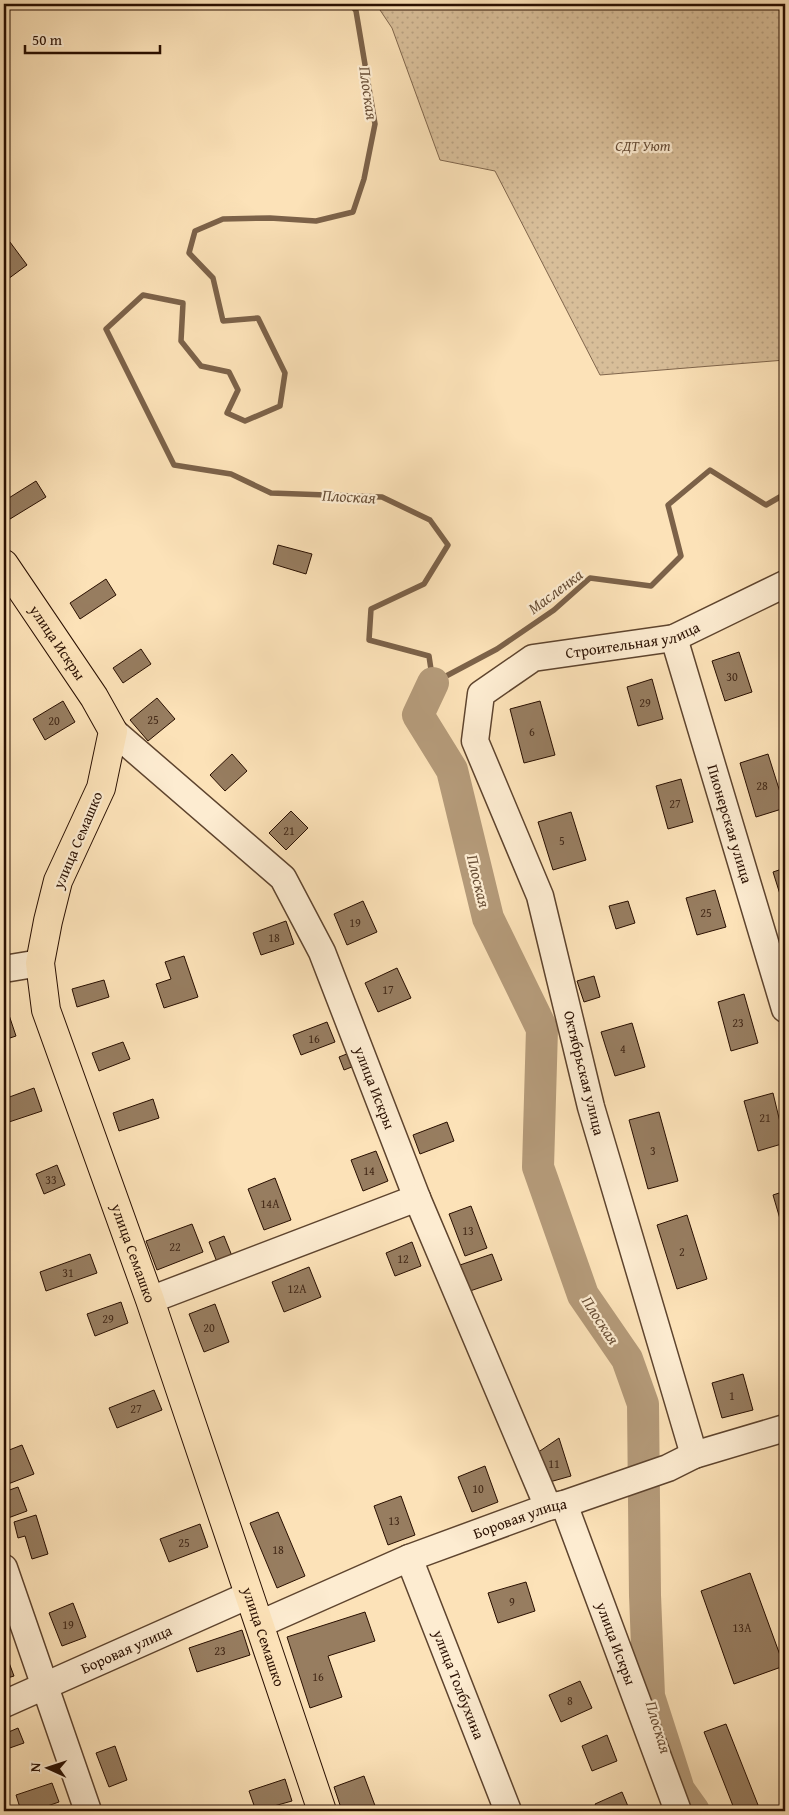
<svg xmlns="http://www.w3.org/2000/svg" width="789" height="1815" font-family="'Gentium Book Plus',serif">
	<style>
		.garden { fill: url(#garden-dots); stroke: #80664c }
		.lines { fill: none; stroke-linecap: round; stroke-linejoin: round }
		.stream { stroke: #7c6249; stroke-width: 5.5 }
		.river { stroke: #b49a79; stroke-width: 32 }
		.building { fill: #977d60; stroke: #290f00 }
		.minor-casing { stroke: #5e442e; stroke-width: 29 }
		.major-casing { stroke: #290f00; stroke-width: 30 }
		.minor { stroke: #fdecd1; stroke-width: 26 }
		.major { stroke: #fce2b8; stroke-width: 28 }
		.labels { text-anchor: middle; stroke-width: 4.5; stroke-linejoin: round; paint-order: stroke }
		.number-label { font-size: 12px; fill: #442a18 }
		.park-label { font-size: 15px; font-style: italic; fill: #664c36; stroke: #fdecd1 }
		.street-label { font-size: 15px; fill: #290f00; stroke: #fdecd1 }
		.water-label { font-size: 16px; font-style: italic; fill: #684e36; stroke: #fdecd1 }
	</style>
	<defs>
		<pattern id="garden-dots" width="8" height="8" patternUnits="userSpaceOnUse" patternTransform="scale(1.25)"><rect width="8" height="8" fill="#d8be99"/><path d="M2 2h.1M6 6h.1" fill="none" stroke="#b9a282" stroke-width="1.8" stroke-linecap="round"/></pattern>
	</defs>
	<rect width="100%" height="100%" fill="#fce2b8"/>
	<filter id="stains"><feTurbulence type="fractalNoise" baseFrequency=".004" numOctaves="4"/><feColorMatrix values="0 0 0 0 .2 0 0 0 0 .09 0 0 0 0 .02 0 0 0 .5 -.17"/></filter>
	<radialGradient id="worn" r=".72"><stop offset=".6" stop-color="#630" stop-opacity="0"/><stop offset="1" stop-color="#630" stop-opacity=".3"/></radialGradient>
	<path class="garden" d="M376,4H785V360L600,375L495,171L440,160L392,28Z"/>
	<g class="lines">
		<path class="stream" d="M351,4L356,11L375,124L364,179L353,212L316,221L270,218L223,219L195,231L189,253L213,278L223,321L258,318L285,373L280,406L245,421L227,413L238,390L229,372L201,366L181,341L183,303L143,295L106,329L174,465L231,474L271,493L382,497L430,520L448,545L424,584L371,609L369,640L429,656L433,683L497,649L554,610L590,578L651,586L681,556L668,505L710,470L766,505L785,494"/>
		<path class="river" d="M433,683L418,715L452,770L488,918L542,1029L538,1167L583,1295L627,1359L643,1404L645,1595L649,1696L679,1790L694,1811"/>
	</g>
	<path class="building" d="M4,234L27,265L4,282Z
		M36,481L46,497L10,519L4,509V501Z
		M278,545L312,554L306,574L273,564Z
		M106,579L116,595L80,619L70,603Z
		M141,649L151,664L123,683L113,668Z
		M739,652L752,692L725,701L712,661Z
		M652,679L663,719L638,726L627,687Z
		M157,698L175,719L148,741L130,720Z
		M63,701L75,722L45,740L33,719Z
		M540,701L555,755L524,763L510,709Z
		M232,754L247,771L225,791L210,775Z
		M768,754L785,808L756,817L740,763Z
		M681,779L693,822L668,829L656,786Z
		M291,811L308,828L286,850L269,833Z
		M571,812L586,860L553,870L538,822Z
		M785,868V907H784L773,872Z
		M715,890L726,927L697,935L686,898Z
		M363,901L377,932L347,945L334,914Z
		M628,901L635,923L616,929L609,906Z
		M286,921L294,944L261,955L253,933Z
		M184,956L198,997L164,1008L156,984L171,979L165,962Z
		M397,968L411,998L378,1012L365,983Z
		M594,976L600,997L584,1002L577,981Z
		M104,980L109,997L77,1007L72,989Z
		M744,994L758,1043L731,1051L718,1002Z
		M8,1012L16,1036L4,1040V1013Z
		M327,1022L335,1042L301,1055L293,1035Z
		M632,1023L645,1067L615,1076L601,1032Z
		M123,1042L130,1059L99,1071L92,1053Z
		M357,1050L362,1063L344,1070L339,1057Z
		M34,1088L42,1111L6,1123L4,1099Z
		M773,1093L785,1143L758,1151L744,1101Z
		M153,1099L159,1118L119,1131L113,1113Z
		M659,1112L678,1181L648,1189L629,1120Z
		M447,1122L454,1141L420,1154L413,1135Z
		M376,1151L388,1181L363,1191L351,1160Z
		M57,1165L65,1185L44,1194L36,1174Z
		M275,1178L291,1220L264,1230L248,1189Z
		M785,1191V1236L773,1195Z
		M471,1206L487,1248L465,1256L449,1214Z
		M687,1215L707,1279L677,1289L657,1225Z
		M192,1224L203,1252L157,1270L146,1241Z
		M224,1236L232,1256L217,1262L209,1242Z
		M412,1242L421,1266L395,1276L386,1253Z
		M90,1254L97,1273L46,1291L40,1272Z
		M492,1254L502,1280L470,1291L460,1265Z
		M309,1267L321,1297L284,1312L272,1282Z
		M121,1302L128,1323L95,1336L87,1314Z
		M215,1304L229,1342L204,1352L189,1314Z
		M743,1374L753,1410L722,1418L712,1383Z
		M154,1390L162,1410L117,1428L109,1408Z
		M559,1438L571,1476L546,1483L537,1453Z
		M22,1445L34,1474L8,1484L4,1472V1452Z
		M485,1466L498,1502L472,1512L458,1477Z
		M18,1487L27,1511L8,1518L4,1507V1492Z
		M401,1496L415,1535L388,1545L374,1506Z
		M278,1512L305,1576L277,1588L250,1523Z
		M36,1515L48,1554L32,1559L25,1536L18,1538L14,1522Z
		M200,1524L208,1547L169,1562L160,1539Z
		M750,1573L784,1666L734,1684L701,1591Z
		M526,1582L535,1611L498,1623L488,1593Z
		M73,1603L86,1637L62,1646L49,1613Z
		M365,1612L375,1641L328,1656L342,1697L310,1708L287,1637Z
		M242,1630L250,1655L197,1672L189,1648Z
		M5,1652L14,1676L4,1679V1653Z
		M580,1681L592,1708L561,1722L549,1695Z
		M726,1724L758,1805L743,1811H735L704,1732Z
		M18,1728L24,1743L4,1750V1734Z
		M607,1735L617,1761L592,1771L582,1746Z
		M115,1746L127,1780L109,1787L96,1753Z
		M364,1776L377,1811H342L334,1787Z
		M285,1779L292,1801L256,1811L249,1791Z
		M52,1783L59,1802L33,1811H21L16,1795Z
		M622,1792L630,1811H598L595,1804Z"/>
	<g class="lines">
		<defs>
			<g id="minor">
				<path id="s1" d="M674,638L785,1009"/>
				<path id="s2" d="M113,731L283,878L322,952L417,1198L548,1507"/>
				<path d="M4,969L40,963"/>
				<path d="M150,1300L417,1198"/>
				<path id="s3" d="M694,1455L591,1107L540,896L475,741L481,694L533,658L674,638L785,584"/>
				<path id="s4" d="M564,1504L678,1811"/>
				<path id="s5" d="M409,1558L508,1811"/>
				<path d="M4,1568L88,1811"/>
				<path id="s6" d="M260,1624L409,1558L548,1507L564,1504L668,1468L694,1455L785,1428"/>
				<path id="s7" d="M4,1704L249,1595"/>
			</g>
			<g id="major">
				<path id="s8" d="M4,564L94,697L113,731L101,788L58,881L48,921L40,963L46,1010L150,1300L322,1811"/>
			</g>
		</defs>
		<use href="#minor" class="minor-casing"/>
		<use href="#major" class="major-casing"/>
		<use href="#minor" class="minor"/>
		<use href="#major" class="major"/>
	</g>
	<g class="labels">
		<g class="number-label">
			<text x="732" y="681">30</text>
			<text x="645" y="707">29</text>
			<text x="153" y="724">25</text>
			<text x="54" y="725">20</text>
			<text x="532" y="736">6</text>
			<text x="762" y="790">28</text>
			<text x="675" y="808">27</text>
			<text x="289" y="835">21</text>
			<text x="562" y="845">5</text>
			<text x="706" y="917">25</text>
			<text x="355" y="927">19</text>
			<text x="274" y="942">18</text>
			<text x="388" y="994">17</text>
			<text x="738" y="1027">23</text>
			<text x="314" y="1043">16</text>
			<text x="623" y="1053">4</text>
			<text x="765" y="1122">21</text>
			<text x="653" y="1155">3</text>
			<text x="369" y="1175">14</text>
			<text x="51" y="1184">33</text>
			<text x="270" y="1208">14А</text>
			<text x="468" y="1235">13</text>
			<text x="175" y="1251">22</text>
			<text x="682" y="1256">2</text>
			<text x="403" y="1263">12</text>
			<text x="68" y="1277">31</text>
			<text x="297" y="1293">12А</text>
			<text x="108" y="1323">29</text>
			<text x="209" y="1332">20</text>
			<text x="732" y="1400">1</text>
			<text x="136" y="1413">27</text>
			<text x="554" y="1468">11</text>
			<text x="478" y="1493">10</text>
			<text x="394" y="1525">13</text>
			<text x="184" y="1547">25</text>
			<text x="278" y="1554">18</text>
			<text x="512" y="1606">9</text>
			<text x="68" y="1629">19</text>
			<text x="742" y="1632">13А</text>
			<text x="220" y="1655">23</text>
			<text x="318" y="1681">16</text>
			<text x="570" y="1705">8</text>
		</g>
		<g class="park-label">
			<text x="643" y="151">СДТ Уют</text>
		</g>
		<g class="street-label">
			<text dy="5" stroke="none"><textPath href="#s3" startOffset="960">Строительная улица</textPath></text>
			<text dy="5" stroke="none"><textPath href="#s8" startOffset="95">улица Искры</textPath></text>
			<text dy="5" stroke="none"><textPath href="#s1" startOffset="194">Пионерская улица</textPath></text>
			<text transform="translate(78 840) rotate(-67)" y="5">улица Семашко</text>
			<text transform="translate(584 1073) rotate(76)" y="5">Октябрьская улица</text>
			<text dy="5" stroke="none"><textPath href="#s2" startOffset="454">улица Искры</textPath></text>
			<text dy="5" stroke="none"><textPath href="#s8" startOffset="750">улица Семашко</textPath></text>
			<text dy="5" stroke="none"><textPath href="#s6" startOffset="281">Боровая улица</textPath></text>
			<text dy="5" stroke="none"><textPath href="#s8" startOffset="1155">улица Семашко</textPath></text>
			<text dy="5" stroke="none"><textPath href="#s4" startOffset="149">улица Искры</textPath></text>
			<text dy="5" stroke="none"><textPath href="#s7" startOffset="134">Боровая улица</textPath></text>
			<text dy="5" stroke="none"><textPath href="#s5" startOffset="136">улица Толбухина</textPath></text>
		</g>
		<g class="water-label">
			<text transform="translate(369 93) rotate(82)" y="6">Плоская</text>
			<text transform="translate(349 496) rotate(3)" y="6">Плоская</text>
			<text transform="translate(555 591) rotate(-37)" y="6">Масленка</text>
			<text transform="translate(479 881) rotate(76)" y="6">Плоская</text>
			<text transform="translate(601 1320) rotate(57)" y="6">Плоская</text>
			<text transform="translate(659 1727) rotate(73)" y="6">Плоская</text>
		</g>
	</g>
	<rect width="789" height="1815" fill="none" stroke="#fce2b8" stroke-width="20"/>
	<rect x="5" y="5" width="779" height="1805" fill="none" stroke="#290f00" stroke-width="2.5"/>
	<rect x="10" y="10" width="769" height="1795" fill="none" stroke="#290f00"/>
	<g transform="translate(48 1768) rotate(273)" stroke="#fdecd1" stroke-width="4" paint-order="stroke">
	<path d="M0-4L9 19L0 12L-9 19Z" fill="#290f00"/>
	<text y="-8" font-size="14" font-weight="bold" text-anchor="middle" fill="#290f00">N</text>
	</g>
	<path d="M25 45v8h135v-8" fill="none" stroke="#290f00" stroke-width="2.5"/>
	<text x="32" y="45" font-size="15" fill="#290f00" stroke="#fdecd1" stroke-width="4" paint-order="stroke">50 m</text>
	<rect width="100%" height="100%" filter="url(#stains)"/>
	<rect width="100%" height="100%" fill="url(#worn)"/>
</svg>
